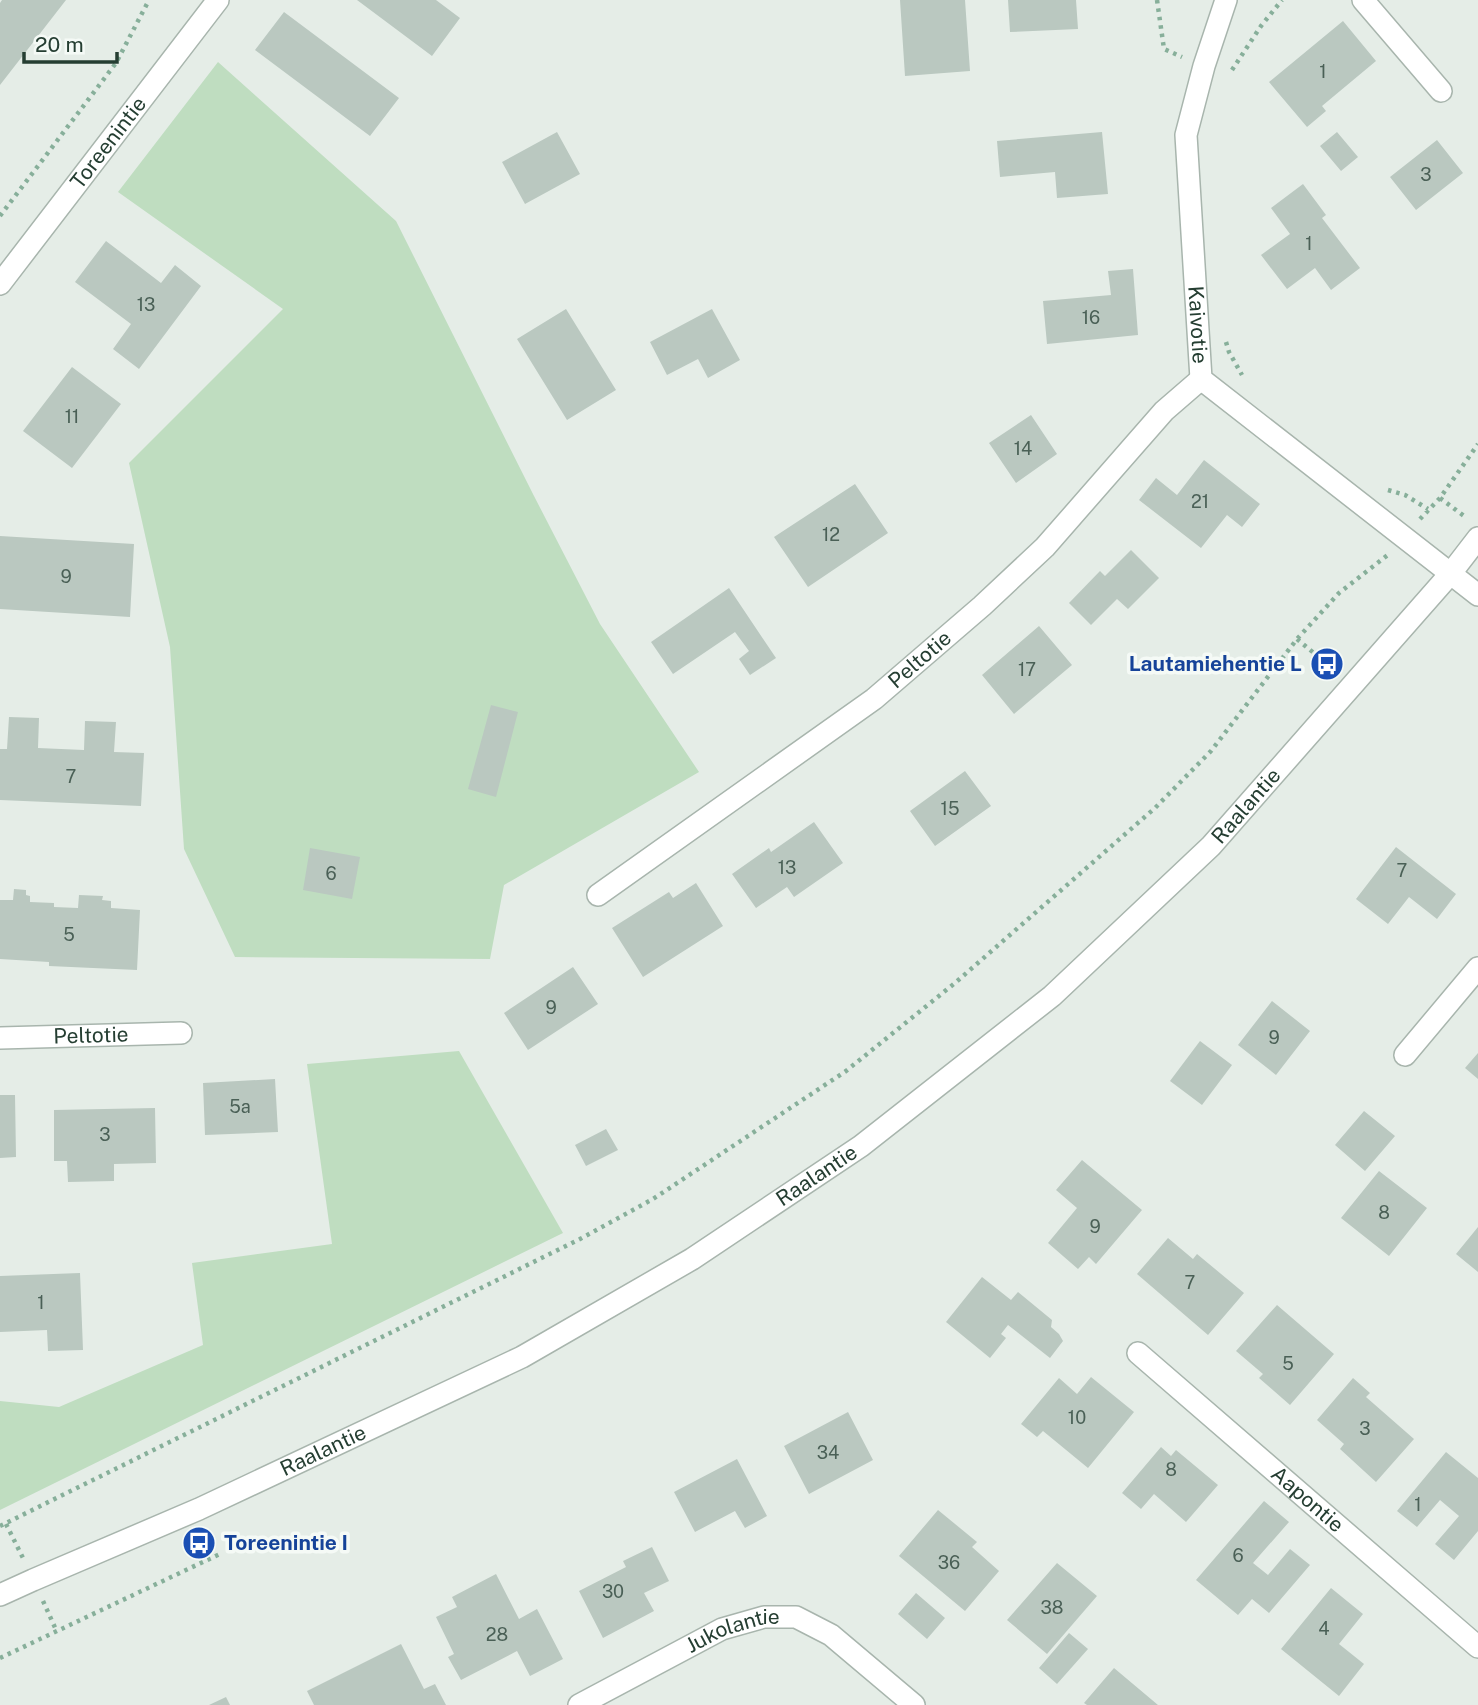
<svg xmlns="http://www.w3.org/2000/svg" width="1478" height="1705" font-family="'Public Sans',sans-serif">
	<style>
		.green { fill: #bfddc0 }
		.building { fill: #bac8c0 }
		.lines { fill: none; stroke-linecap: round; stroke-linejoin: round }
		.minor-casing { stroke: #a8b5ad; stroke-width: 24 }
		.tertiary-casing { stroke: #a8b5ad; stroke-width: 24 }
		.path { stroke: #87af9a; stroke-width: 4.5; stroke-dasharray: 3.5 5; stroke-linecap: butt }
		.minor { stroke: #fff; stroke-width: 21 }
		.tertiary { stroke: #fff; stroke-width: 21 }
		.labels { text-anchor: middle; stroke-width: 7; stroke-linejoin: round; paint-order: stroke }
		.number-label { font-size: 18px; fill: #4a6056 }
		.street-label { font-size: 21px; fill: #253e32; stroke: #f5faf6 }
		.transit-label { font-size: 21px; font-weight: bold; fill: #164399; stroke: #f5faf6; text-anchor: end }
	</style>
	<rect width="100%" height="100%" fill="#e5ede7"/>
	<path class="green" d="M218,62L396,221L534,496L600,624L699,772L504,885L490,959L235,957L184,849L170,647L129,463L283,309L118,192Z
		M459,1051L563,1233L0,1510V1401L59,1407L203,1345L192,1263L332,1244L307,1064Z"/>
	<path class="building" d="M2,0H66L0,85V3Z
		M357,0H436L460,18L432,56Z
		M900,0H965L970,71L905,76Z
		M1008,0H1076L1078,29L1010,32Z
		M284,12L399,98L370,136L255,50Z
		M1343,21L1376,61L1322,106L1326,111L1307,127L1269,82Z
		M557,132L580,174L525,204L502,162Z
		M1102,132L1108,194L1057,198L1055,172L1000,177L997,141Z
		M1337,132L1358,157L1341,171L1320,146Z
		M1437,140L1463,173L1416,210L1390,177Z
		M1303,184L1326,215L1322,218L1360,268L1331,290L1315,268L1287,289L1261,255L1290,234L1271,208Z
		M106,241L161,283L175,265L201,286L139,369L113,349L131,324L75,282Z
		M1133,269L1138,335L1047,344L1043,301L1111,295L1108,271Z
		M566,309L616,390L567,420L517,339Z
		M712,309L740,360L708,378L698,359L667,375L650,342Z
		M72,367L121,404L72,468L23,431Z
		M1031,415L1057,454L1016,483L989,443Z
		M1204,460L1260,504L1242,527L1227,515L1201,548L1139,500L1156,478L1177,495Z
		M855,484L888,533L808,587L774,537Z
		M0,536L134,544L130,617L0,609Z
		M1131,550L1159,578L1128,609L1117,599L1091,625L1069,603L1100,571L1105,576Z
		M729,588L776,658L750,675L739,659L749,651L735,632L673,674L651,642Z
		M1039,626L1072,665L1014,714L982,675Z
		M491,705L518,712L496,797L468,789Z
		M9,717L39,718L38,748L84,750L85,721L116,722L114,752L144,753L141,806L0,800V749H7Z
		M965,771L991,806L935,846L910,811Z
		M814,822L843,863L794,897L787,887L756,908L732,874L769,848L771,852Z
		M1396,847L1456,894L1437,919L1409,897L1388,924L1356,899Z
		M310,848L360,857L352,899L303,890Z
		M696,883L723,926L643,977L612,928L669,892L673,898Z
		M14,889L26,890V895L30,896V902L54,903V907L78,908L79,895L103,896L102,900L111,901V908L140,910L137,970L49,966V962L0,959V900H13Z
		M573,967L598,1004L528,1050L504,1013Z
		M1272,1001L1310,1031L1276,1075L1238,1045Z
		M1200,1041L1232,1065L1202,1105L1170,1081Z
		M1478,1053V1079L1465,1068Z
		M275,1079L278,1132L205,1135L203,1083Z
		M0,1095H15L16,1157L0,1158Z
		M155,1108L156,1163L114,1164V1181L68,1182L67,1161H54V1110Z
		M1364,1111L1395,1136L1365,1171L1335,1145Z
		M606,1129L618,1150L586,1166L575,1145Z
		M1082,1160L1142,1210L1096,1264L1089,1257L1078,1269L1048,1243L1077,1208L1056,1190Z
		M1379,1171L1427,1208L1389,1256L1341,1218Z
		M1478,1227V1272L1456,1254Z
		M1168,1238L1193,1259L1197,1254L1244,1293L1208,1335L1137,1274Z
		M80,1273L83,1350L48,1351L47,1330L0,1332V1276Z
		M982,1277L1011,1300L1018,1292L1052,1320L1051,1327L1059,1334L1063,1341L1050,1358L1008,1325L1001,1334L1006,1338L990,1358L946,1322Z
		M1277,1305L1334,1354L1290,1405L1259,1378L1263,1374L1236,1351Z
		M1091,1377L1134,1412L1088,1468L1043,1431L1037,1437L1021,1424L1059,1378L1077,1394Z
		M1353,1378L1370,1393L1366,1397L1414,1439L1376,1482L1340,1449L1344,1444L1317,1420Z
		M848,1412L873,1460L809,1494L784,1446Z
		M1161,1447L1171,1456L1176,1450L1218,1485L1186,1522L1154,1494L1141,1509L1122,1493Z
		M1446,1452L1478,1478V1531L1454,1560L1435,1544L1459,1516L1440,1500L1417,1527L1397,1511Z
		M737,1459L767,1516L745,1528L735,1511L695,1532L674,1492Z
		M1264,1501L1289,1522L1253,1563L1268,1575L1290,1549L1310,1565L1269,1613L1252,1599L1238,1615L1196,1580Z
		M938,1510L977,1542L972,1547L999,1571L965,1611L899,1556Z
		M652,1547L669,1581L644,1593L654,1611L603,1638L579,1591L626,1567L623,1561Z
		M1057,1563L1097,1596L1047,1654L1007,1620Z
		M496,1574L519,1619L537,1609L563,1659L530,1676L517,1651L461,1680L448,1657L454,1654L436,1617L457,1607L452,1597Z
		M1331,1588L1363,1614L1339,1644L1364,1664L1339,1696L1281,1649Z
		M916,1593L945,1618L927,1639L898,1614Z
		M1069,1633L1088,1649L1057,1684L1039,1668Z
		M401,1644L424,1689L435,1684L446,1705H314L307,1691Z
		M1114,1668L1158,1705H1087L1084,1703Z
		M226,1697L230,1705H209Z"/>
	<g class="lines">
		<defs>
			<g id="minor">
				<path id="s1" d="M1226,0L1204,66L1186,135L1201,379L1478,595"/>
				<path d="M1363,0L1441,91"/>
				<path id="s2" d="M598,895L874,699L982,606L1045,547L1164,411L1201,379"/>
				<path id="s3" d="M0,1038L181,1033"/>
				<path d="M1405,1055L1478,968"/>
				<path id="s4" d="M1138,1353L1478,1647"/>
				<path id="s5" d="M579,1705L722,1629L764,1617H796L831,1635L914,1705"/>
			</g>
			<g id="tertiary">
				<path id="s6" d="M0,284L218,0"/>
				<path id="s7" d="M0,1595L33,1580L199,1509L522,1357L692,1259L861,1146L1052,996L1211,846L1451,573L1478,538"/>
			</g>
		</defs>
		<use href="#minor" class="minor-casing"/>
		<use href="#tertiary" class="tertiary-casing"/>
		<path class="path" d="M1157,0L1164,49L1182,57
			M1232,70L1261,26L1282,0
			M0,216L116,63L149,0
			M1226,342L1229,352L1242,375
			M1388,490L1405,495L1428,509
			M1440,498L1464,516
			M1420,519L1440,498L1478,444
			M1297,639L1327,664
			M6,1524L23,1558
			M0,1526L580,1239L653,1199L846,1071L955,983L1155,808L1211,751L1297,639L1339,593L1389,554
			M43,1601L57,1632
			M0,1658L222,1553"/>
		<use href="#minor" class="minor"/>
		<use href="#tertiary" class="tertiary"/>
	</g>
	<defs>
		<symbol id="bus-disc" viewBox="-11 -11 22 22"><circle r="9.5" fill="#1a4fb4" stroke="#f5faf6"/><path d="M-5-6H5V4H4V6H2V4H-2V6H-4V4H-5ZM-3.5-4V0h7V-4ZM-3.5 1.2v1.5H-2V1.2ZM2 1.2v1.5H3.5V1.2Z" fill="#fff"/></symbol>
	</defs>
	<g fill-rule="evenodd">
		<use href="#bus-disc" x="1308" y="645" width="38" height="38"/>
		<use href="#bus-disc" x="180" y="1524" width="38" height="38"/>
	</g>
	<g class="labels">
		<g class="number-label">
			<text x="1323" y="78">1</text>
			<text x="1426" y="181">3</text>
			<text x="1309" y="250">1</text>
			<text x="146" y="311">13</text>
			<text x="1091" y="324">16</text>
			<text x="72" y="423">11</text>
			<text x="1023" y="455">14</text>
			<text x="1200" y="508">21</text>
			<text x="831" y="541">12</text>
			<text x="66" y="583">9</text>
			<text x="1027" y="676">17</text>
			<text x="71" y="783">7</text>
			<text x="950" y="815">15</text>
			<text x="787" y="874">13</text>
			<text x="1402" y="877">7</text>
			<text x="331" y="880">6</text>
			<text x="69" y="941">5</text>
			<text x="551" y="1014">9</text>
			<text x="1274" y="1044">9</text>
			<text x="240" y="1113">5a</text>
			<text x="105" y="1141">3</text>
			<text x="1384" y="1219">8</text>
			<text x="1095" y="1233">9</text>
			<text x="1190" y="1289">7</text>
			<text x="41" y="1309">1</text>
			<text x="1288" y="1370">5</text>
			<text x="1077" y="1424">10</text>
			<text x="1365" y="1435">3</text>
			<text x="828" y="1459">34</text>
			<text x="1171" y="1476">8</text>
			<text x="1418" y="1511">1</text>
			<text x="1238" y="1562">6</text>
			<text x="949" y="1569">36</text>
			<text x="613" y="1598">30</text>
			<text x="1052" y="1614">38</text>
			<text x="1324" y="1635">4</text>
			<text x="497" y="1641">28</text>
		</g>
		<g class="street-label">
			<text dy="7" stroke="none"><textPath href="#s6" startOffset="178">Toreenintie</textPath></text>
			<text dy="7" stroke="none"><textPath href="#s1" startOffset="331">Kaivotie</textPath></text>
			<text dy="7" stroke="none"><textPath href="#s2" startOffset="399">Peltotie</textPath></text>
			<text dy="7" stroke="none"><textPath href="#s7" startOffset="1488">Raalantie</textPath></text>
			<text dy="7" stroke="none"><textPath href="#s3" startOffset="91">Peltotie</textPath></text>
			<text dy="7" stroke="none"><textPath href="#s7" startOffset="920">Raalantie</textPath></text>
			<text dy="7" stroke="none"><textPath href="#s7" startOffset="354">Raalantie</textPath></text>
			<text dy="7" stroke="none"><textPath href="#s4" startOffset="224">Aapontie</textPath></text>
			<text dy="7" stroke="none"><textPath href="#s5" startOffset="172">Jukolantie</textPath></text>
		</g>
		<g class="transit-label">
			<text x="1302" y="671">Lautamiehentie L</text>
			<text x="224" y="1550" text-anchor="start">Toreenintie I</text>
		</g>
	</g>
	<path d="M24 52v10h93v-10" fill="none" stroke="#253e32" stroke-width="3.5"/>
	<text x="35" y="52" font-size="21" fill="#253e32" stroke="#f5faf6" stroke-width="5" paint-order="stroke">20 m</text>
</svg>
